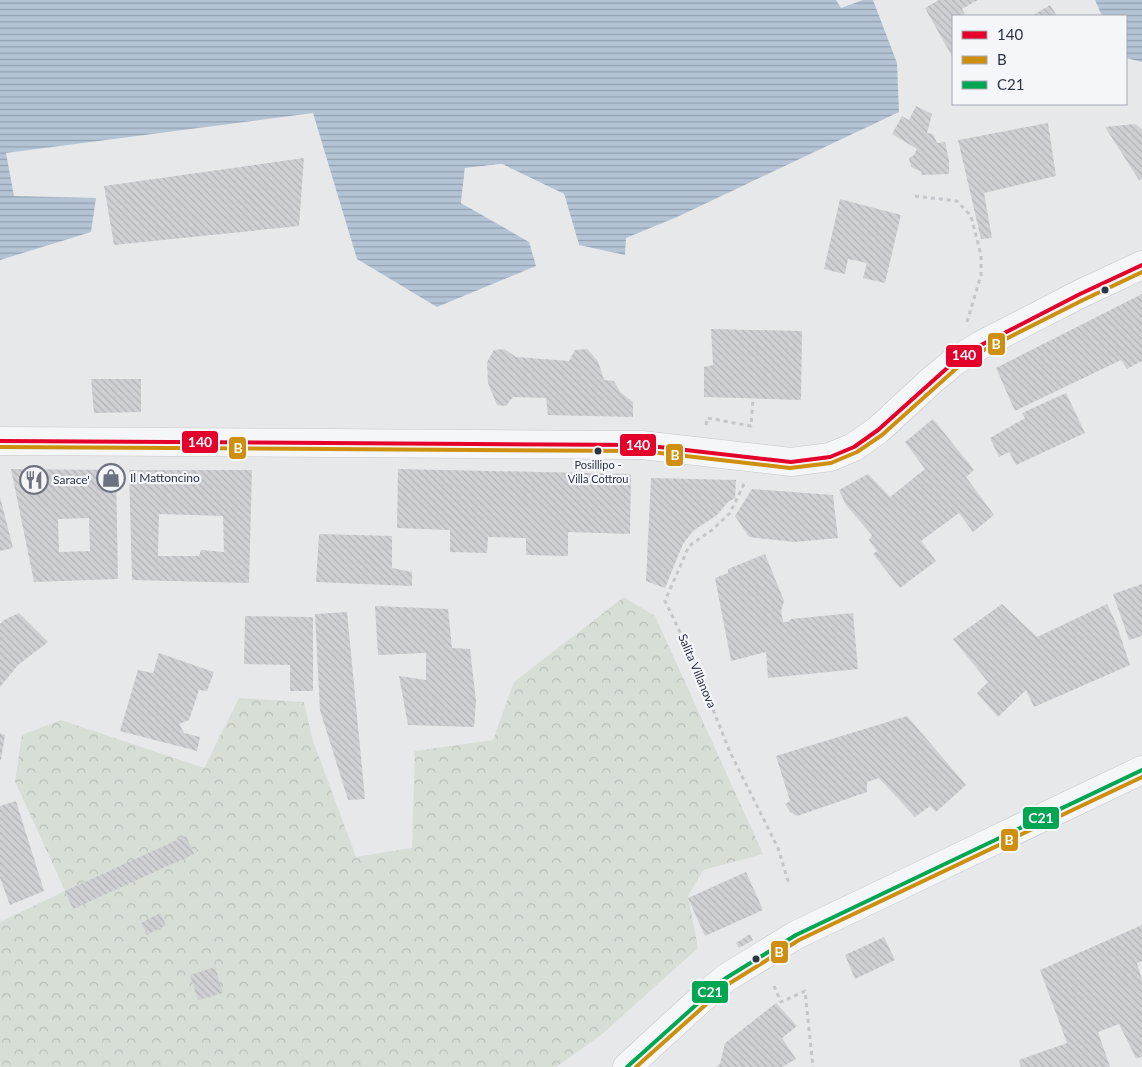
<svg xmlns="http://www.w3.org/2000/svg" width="1142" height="1067" font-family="Lato,sans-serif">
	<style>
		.forest { fill: url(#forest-crowns) }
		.water { fill: url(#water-rules) }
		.pier { fill: #e6e8ea }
		.building { fill: url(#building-back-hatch); fill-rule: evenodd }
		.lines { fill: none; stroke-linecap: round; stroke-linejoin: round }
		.minor-casing { stroke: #c4c6c8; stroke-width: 29 }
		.path { stroke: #c5c6ca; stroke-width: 3; stroke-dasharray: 4 4; stroke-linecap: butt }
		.minor { stroke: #f5f6f7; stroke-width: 28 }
		.bus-1-casing { stroke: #f4f6f9; stroke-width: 8 }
		.bus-2-casing { stroke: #f4f6f9; stroke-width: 8 }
		.bus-3-casing { stroke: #f4f6f9; stroke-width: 8 }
		.bus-1 { stroke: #e4002b; stroke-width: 4 }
		.bus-2 { stroke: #ce8f0e; stroke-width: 4 }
		.bus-3 { stroke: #00a651; stroke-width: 4 }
		.bus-dot { fill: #2b3445; stroke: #f4f6f9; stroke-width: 2 }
		.labels { text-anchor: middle; stroke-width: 4.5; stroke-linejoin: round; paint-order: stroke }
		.bus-label { font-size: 11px; fill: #2b3445; stroke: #f4f6f9 }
		.poi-label { font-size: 12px; fill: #2b3445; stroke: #f4f6f9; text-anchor: start }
		.street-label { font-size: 12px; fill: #2b3445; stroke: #f4f6f9 }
		.line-badge { stroke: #f4f6f9; stroke-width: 2 }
		.badge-label { font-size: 14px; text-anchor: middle; font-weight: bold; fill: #fff }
	</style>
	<defs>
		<pattern id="forest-crowns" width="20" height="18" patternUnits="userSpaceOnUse" patternTransform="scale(1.25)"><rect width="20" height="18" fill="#d6ded6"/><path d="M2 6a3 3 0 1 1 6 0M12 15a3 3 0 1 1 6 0" fill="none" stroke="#b8bfb9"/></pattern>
		<pattern id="water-rules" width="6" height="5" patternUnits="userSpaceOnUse" patternTransform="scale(1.25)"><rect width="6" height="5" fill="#b4c4d5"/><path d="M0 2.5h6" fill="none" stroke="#93a0af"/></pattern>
		<pattern id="building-back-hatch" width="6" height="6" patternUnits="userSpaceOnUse" patternTransform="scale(1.25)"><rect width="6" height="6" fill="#ced0d3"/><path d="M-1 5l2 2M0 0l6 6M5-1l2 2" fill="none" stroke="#b1b3b6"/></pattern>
	</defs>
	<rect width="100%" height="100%" fill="#e6e8ea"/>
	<path class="forest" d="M624,597L655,616L763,854L703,870L688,896L698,948L601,1035L556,1067H0V922L65,891L15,781L22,735L61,720L204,768L239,698L304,702L312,738L356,857L412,848L415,751L493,740L514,682Z"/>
	<path class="water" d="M0,0H836L841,8L863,0H873L897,63L899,112L677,217L626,238L625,255L579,245L564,194L502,164L465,168L461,203L529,242L536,266L437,307L357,259L313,113L6,153L14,196L96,198L91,232L0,260Z
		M1095,0H1142V62L1126,58V16H1102Z"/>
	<path class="pier" d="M502,164L564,194L579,245H577L562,195L502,166L467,171L464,202L530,240L531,242L461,203L465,168Z"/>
	<path class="building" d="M939,0H978L962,9L966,16H953V58L925,8Z
		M1050,5L1057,16H1032Z
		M916,106L932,114L927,133L933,134L937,143L945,142L949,160V174L921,175L922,172L911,167L909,158L914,155L917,149L892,134L902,116L909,120Z
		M1048,123L1056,176L984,193L992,238L981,239L958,140Z
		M1135,124L1142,130V179L1139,180L1105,127Z
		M304,158L299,226L114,245L104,186Z
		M840,199L901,215L885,283L863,278L867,263L848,259L845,274L824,269Z
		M1142,294V361L1127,369L1121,360L1015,411L996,368Z
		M711,329L802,331L801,400L704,397V367L713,365Z
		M504,349L516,357L569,361L575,350L587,349L598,361L604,380L614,381L620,392L633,402V417L548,415L546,398L513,397L506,406L497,405L488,383L487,362L494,350Z
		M91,379H141V412L94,413Z
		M1066,393L1085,433L1016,465L1009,452L999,457L990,438L1025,418L1022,413Z
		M933,419L974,470L966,477L994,515L973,532L959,513L921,541L936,561L900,588L873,554L877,551L869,540L872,535L846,505L839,490L868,474L890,497L925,469L905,442Z
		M11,469L116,470L118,579L34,582ZM89,518L90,551L59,552L58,519Z
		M398,469L631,474L630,534L568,532V556L526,555V538L488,537L487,553L450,552V530L397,528Z
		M129,470H252L249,583L132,580ZM159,514L223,516L224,552L201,550L199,556H158Z
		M651,478L736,480L735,498L728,502L717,515L693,531L683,544L665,588L646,581Z
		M752,489L833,495L838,538L795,542L749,537L735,516Z
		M0,497L13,548L0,551Z
		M319,534L392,536V568L412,572V586L316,582Z
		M765,554L784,601L781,611L783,622H788L791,619L853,613L858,669L768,678L766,652L731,661L715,578L728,573V569Z
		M1142,584V636L1129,640L1113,594Z
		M1002,604L1037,637L1107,604L1116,623L1130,665L1034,707L1026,690L998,717L977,693L988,682L953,639Z
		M375,606L448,609L452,648L470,649L476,701L474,727L408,725L399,676L426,680V653L378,655Z
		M347,612L365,799L348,800L320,710L315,614Z
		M19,613L48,642L18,665L0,687V624L4,620Z
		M245,616L313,617V691H290V665L244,664Z
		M159,653L214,672L207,691L199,690L189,720L179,724L184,733L200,737L197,751L120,731L138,670L153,673Z
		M907,716L966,785L936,812L930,806L915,817L879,778L867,782V792L797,816L790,812L785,804L790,801L776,756Z
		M0,733L5,735L1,760H0Z
		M16,801L44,891L10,905L0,878V806Z
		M186,836L194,854L73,909L65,891Z
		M746,872L763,910L705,936L688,898Z
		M160,913L166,925L147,935L141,923Z
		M1142,925V961L1137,963L1142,980V1057L1136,1058L1119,1024L1098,1032L1110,1067H1021L1019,1060L1067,1043L1040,970Z
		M750,934L753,940L739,948L736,943Z
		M884,937L895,960L855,979L845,955Z
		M215,967L223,993L198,1000L190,975Z
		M776,1003L797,1026L782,1038L796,1059L782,1067H716L720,1064L725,1043Z"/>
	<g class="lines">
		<defs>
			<path id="minor" d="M0,441L642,445L791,462L830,457L854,447L878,430L931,381L955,361L981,345L1080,294L1142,265
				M627,1067L700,1000L726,978L796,935L1142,770"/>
		</defs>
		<use href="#minor" class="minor-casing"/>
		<path class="path" d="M915,196L957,201L971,216L981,255V275L967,322
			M706,425L707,418L751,426L753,399
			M744,484L730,513L712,530L689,546L665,601L692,657L730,752L778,848L789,884
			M774,986L781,1002L805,991L813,1067"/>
		<use href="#minor" class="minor"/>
		<defs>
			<path id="bus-1" d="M0,441L642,445L791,462L830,457L854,447L878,430L955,361L981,345L1080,294L1142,265"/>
			<path id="bus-2" d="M0,447L642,451L790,468L831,463L857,452L882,435L959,366L984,350L1083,300L1142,272
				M636,1067L730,983L799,940L1142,777"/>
			<path id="bus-3" d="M627,1067L726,978L796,935L1142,770"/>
		</defs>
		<use href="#bus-1" class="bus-1-casing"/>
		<use href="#bus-2" class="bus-2-casing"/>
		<use href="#bus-3" class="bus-3-casing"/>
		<use href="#bus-1" class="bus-1"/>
		<use href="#bus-2" class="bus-2"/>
		<use href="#bus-3" class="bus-3"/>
	</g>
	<defs>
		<symbol id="shop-ring" viewBox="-11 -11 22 22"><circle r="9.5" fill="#f4f6f9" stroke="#6c737f" stroke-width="1.5"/><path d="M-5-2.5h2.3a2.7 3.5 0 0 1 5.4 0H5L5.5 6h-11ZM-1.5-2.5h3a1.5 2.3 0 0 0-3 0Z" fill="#6c737f"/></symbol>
		<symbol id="restaurant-ring" viewBox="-11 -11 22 22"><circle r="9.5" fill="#f4f6f9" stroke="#6c737f" stroke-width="1.5"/><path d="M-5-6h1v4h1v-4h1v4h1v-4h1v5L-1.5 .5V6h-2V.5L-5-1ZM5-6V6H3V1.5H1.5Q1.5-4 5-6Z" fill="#6c737f"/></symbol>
	</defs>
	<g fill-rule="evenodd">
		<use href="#shop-ring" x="95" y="462" width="32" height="32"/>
		<use href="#restaurant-ring" x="18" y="464" width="32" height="32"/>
	</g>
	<g class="bus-dot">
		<circle cx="1105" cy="290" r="4.5"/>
		<circle cx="598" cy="451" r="4.5"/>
		<circle cx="756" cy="959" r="4.5"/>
	</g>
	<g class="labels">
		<g class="bus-label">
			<text x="598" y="469">Posillipo -<tspan x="598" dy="14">Villa Cottrou</tspan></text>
		</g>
		<g class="poi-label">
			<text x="130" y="482">Il Mattoncino</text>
			<text x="53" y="484">Sarace'</text>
		</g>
		<g class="street-label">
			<text transform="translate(697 671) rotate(67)" y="4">Salita Villanova</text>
		</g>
	</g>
	<g class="line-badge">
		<rect x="987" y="332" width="19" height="24" rx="5" fill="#ce8f0e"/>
		<rect x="945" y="344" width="38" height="24" rx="5" fill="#e4002b"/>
		<rect x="181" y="430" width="38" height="24" rx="5" fill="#e4002b"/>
		<rect x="619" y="433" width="38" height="24" rx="5" fill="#e4002b"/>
		<rect x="228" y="436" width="19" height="24" rx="5" fill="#ce8f0e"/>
		<rect x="665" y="443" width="19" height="24" rx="5" fill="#ce8f0e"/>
		<rect x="1022" y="806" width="38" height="24" rx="5" fill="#00a651"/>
		<rect x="1000" y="828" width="19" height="24" rx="5" fill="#ce8f0e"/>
		<rect x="770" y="940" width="19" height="24" rx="5" fill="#ce8f0e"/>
		<rect x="691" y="980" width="38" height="24" rx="5" fill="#00a651"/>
	</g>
	<g class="badge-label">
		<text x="996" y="349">B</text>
		<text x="964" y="360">140</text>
		<text x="200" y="447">140</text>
		<text x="638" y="450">140</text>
		<text x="238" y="453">B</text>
		<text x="675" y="460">B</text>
		<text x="1041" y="823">C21</text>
		<text x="1009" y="845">B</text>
		<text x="779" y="957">B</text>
		<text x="710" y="997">C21</text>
	</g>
	<rect x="952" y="15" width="175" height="90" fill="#f4f6f9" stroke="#a4a8b1"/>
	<rect x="962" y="31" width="25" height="8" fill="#e4002b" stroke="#a4a8b1"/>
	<text x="997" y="40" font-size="15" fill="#2b3445">140</text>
	<rect x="962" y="56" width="25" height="8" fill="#ce8f0e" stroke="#a4a8b1"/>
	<text x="997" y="65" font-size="15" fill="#2b3445">B</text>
	<rect x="962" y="81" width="25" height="8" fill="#00a651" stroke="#a4a8b1"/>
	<text x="997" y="90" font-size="15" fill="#2b3445">C21</text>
</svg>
